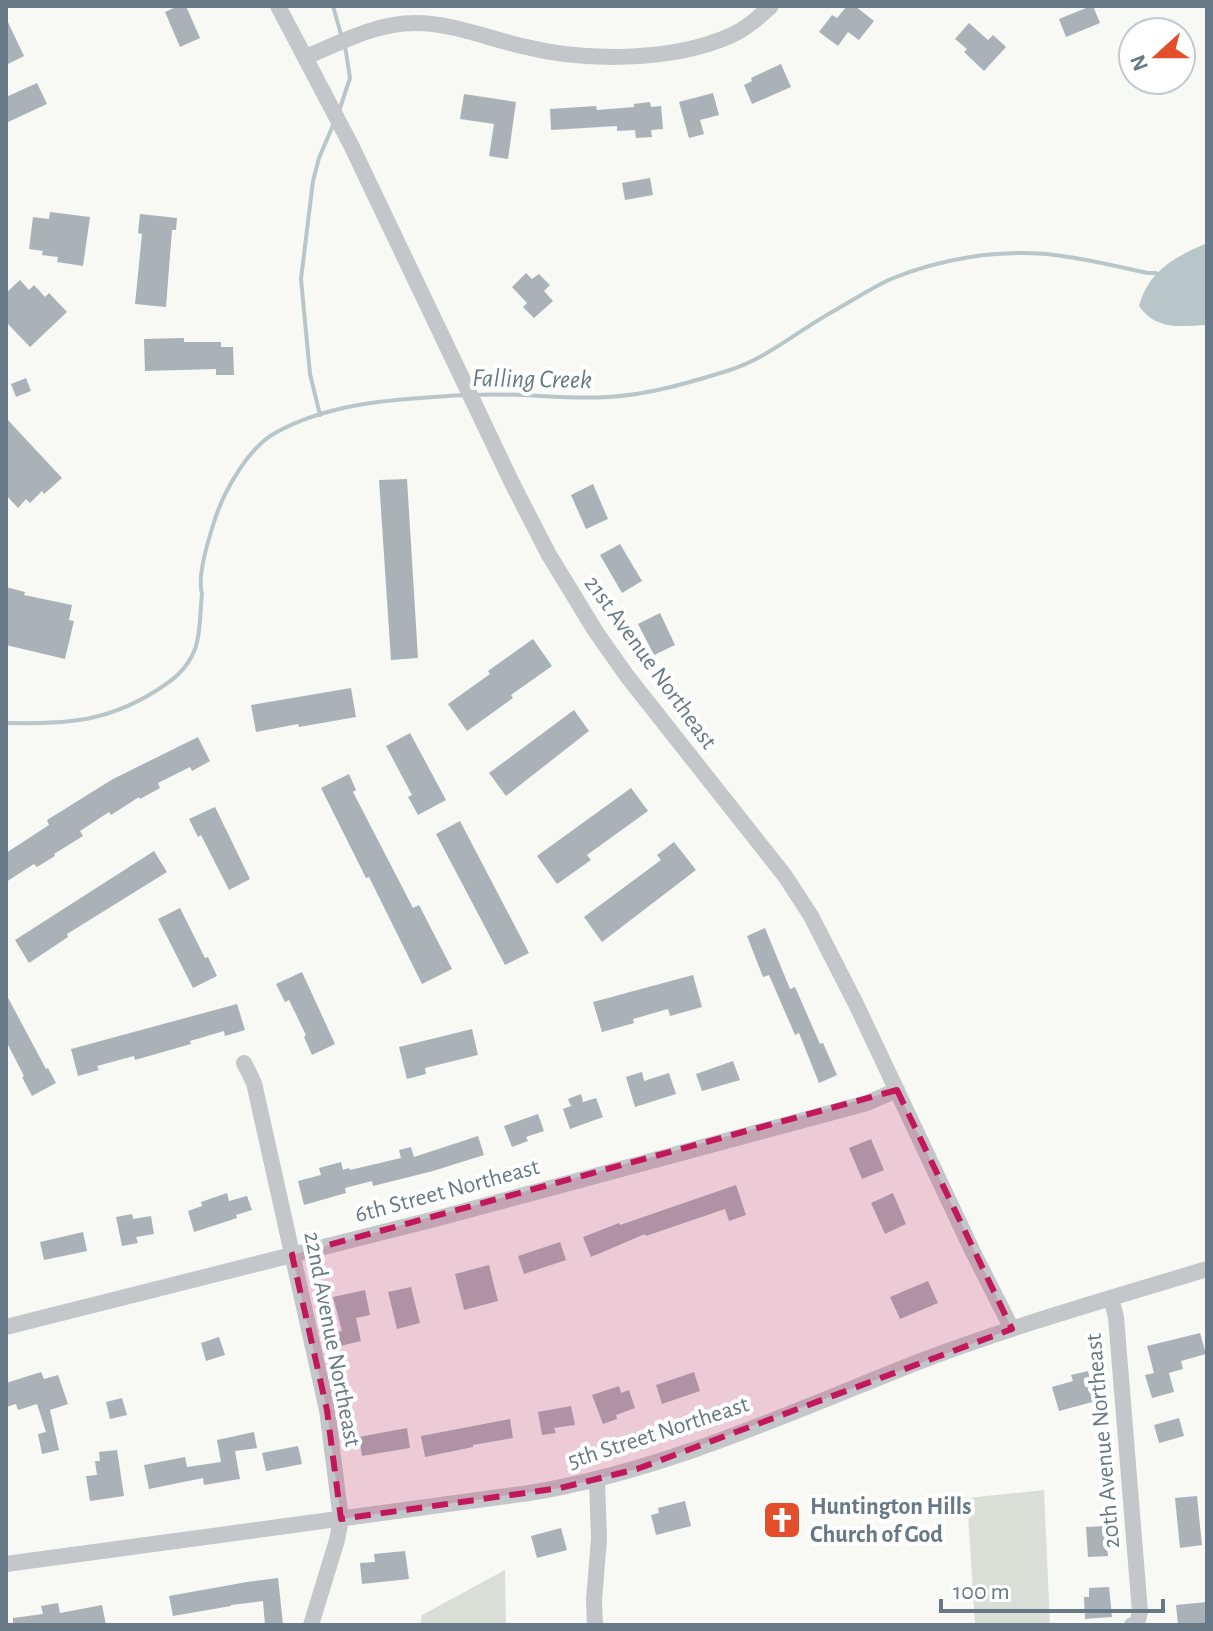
<svg xmlns="http://www.w3.org/2000/svg" width="1213" height="1631" font-family="'Alegreya Sans',sans-serif">
	<style>
		.green { fill: #d9dfd6 }
		.water { fill: #b9c6c9 }
		.lines { fill: none; stroke-linecap: round; stroke-linejoin: round }
		.stream { stroke: #b9c6c9; stroke-width: 4 }
		.building { fill: #aab2b8 }
		.minor { stroke: #c3c7ca; stroke-width: 16 }
		.marked { fill: #c2185b; fill-opacity: 0.2; stroke: #c2185b; stroke-width: 6; stroke-dasharray: 16 10; stroke-linejoin: round }
		.labels { text-anchor: middle; stroke-width: 8; stroke-linejoin: round; paint-order: stroke }
		.street-label { font-size: 24px; fill: #677986; stroke: #fff }
		.poi-label { font-size: 24px; font-weight: bold; fill: #677986; stroke: #fff; text-anchor: start }
		.water-label { font-size: 26px; font-style: italic; fill: #637a81; stroke: #fff }
	</style>
	<rect width="100%" height="100%" fill="#f8f8f5"/>
	<path class="green" d="M1044,1490L1050,1625H975L967,1498Z
		M505,1570L506,1625H420L422,1615Z"/>
	<path class="water" d="M1207,243V325C1180,326 1157,331 1139,306C1149,270 1175,257 1207,243Z"/>
	<g class="lines">
		<path class="stream" d="M333,6L342,38
			M339,111L350,78L345,46
			M474,395C519,392 563,400 608,397C648,395 688,383 727,371C768,358 796,332 832,312C852,301 871,288 891,279C939,259 995,250 1046,254C1080,257 1114,266 1148,273H1156L1159,276
			M320,415L310,374L301,279L313,181L319,158L334,123
			M6,723C63,724 104,723 154,692C172,681 187,670 195,649C201,633 200,611 202,594C197,576 208,541 214,522C223,493 247,449 275,433C333,401 401,399 465,395"/>
	</g>
	<path class="building" d="M178,6H186L200,38L180,47L165,12Z
		M847,6H855L874,21L859,40L848,32L838,46L819,32L832,15L837,18Z
		M1091,6H1093L1100,23L1066,37L1059,19Z
		M6,18L24,56L6,65Z
		M969,23L988,40L993,35L1006,47L984,71L964,52L967,49L955,39Z
		M781,64L791,87L752,104L744,85L752,81L751,78Z
		M37,83L47,104L6,123V97Z
		M713,93L719,115L700,120L704,134L689,138L679,102Z
		M464,94L516,102L508,159L489,156L494,124L460,119Z
		M650,102L651,107L661,106L663,129L651,130L652,137L636,138L635,130L617,131V126L551,130L550,109L596,106L597,110L634,107V104Z
		M650,178L653,195L625,200L622,183Z
		M50,212L90,217L83,266L57,262L58,257L42,255L43,251L29,249L33,217L49,219Z
		M140,214L177,218L176,230H172L166,307L135,304L142,234L138,233Z
		M526,273L532,279L539,274L550,285L544,291L553,301L534,318L523,307L527,303L512,287Z
		M20,280L29,290L34,285L45,297L49,293L67,312L30,347L6,322V293Z
		M184,338V342H221V347H233L234,375H216V369L145,371L144,339Z
		M26,378L31,391L16,397L11,384Z
		M6,418L62,478L44,494L42,491L30,503L26,499L18,508L6,495Z
		M407,479L418,658L391,660L379,480Z
		M593,484L608,519L586,529L571,495Z
		M620,544L642,581L622,593L600,555Z
		M6,587L25,592L24,595L72,605L69,620L74,621L65,659L6,645Z
		M660,613L675,645L654,655L638,624Z
		M533,639L552,666L511,695L513,698L467,731L448,704L490,674L488,671Z
		M351,688L356,717L299,727L298,724L256,732L251,705Z
		M574,710L589,731L506,796L489,773Z
		M410,733L446,800L418,815L408,797L412,795L386,746Z
		M198,737L210,761L192,771L190,767L158,783L160,788L140,799L139,797L111,815L109,812L80,831L83,836L54,854L55,856L37,867L34,864L6,882V853L49,825L47,820L113,779Z
		M349,774L356,790L353,792L413,908L419,905L452,969L422,984L369,877L366,878L321,788Z
		M631,788L648,811L587,855L591,860L557,884L537,856Z
		M215,807L250,879L229,890L201,835L198,837L189,819Z
		M460,821L529,953L505,965L436,834Z
		M674,842L696,870L602,942L584,917L661,860L657,855Z
		M154,851L167,872L67,934L68,937L29,963L15,940Z
		M180,908L205,958L208,957L217,976L193,988L158,919Z
		M765,928L790,989L795,987L820,1044L823,1043L837,1075L819,1083L799,1033L795,1035L769,975L763,977L747,936Z
		M302,972L335,1044L312,1055L304,1037L306,1035L289,1000L285,1002L276,984Z
		M693,975L702,1007L670,1016L668,1009L633,1019L634,1023L602,1032L593,1002Z
		M6,994L46,1069L48,1068L56,1083L32,1096L22,1077L24,1076L6,1041Z
		M237,1004L245,1030L225,1036L224,1031L190,1041L191,1044L135,1060L134,1056L97,1066L99,1070L78,1076L71,1049Z
		M472,1029L478,1055L425,1068L426,1074L407,1079L399,1047Z
		M733,1061L740,1080L702,1091L696,1074Z
		M642,1072L644,1081L669,1073L676,1094L635,1107L626,1077Z
		M581,1094L583,1102L596,1098L603,1117L570,1129L563,1109L571,1106L568,1099Z
		M538,1114L544,1131L526,1137L528,1141L512,1147L504,1126Z
		M478,1136L484,1155L433,1171L373,1186L372,1181L345,1188L346,1193L304,1205L298,1181L321,1175L319,1168L341,1162L343,1170L349,1168L350,1170L401,1158L399,1150L411,1147L414,1157Z
		M871,1139L884,1170L862,1179L849,1148Z
		M736,1185L746,1215L729,1221L725,1209L646,1236L645,1234L591,1257L583,1237L619,1223L620,1225Z
		M227,1193L229,1201L247,1196L252,1210L236,1215L237,1218L194,1232L188,1211L202,1206L201,1202Z
		M893,1193L906,1224L885,1234L871,1203Z
		M132,1214L133,1219L151,1216L154,1234L136,1237L138,1243L122,1246L116,1217Z
		M83,1232L87,1251L44,1260L40,1242Z
		M560,1242L566,1260L524,1274L518,1256Z
		M489,1265L498,1301L464,1310L455,1274Z
		M928,1281L938,1303L900,1319L890,1297Z
		M411,1287L420,1323L397,1329L388,1292Z
		M365,1290L370,1315L356,1318L361,1341L336,1347L332,1333L342,1331L333,1297Z
		M1200,1333L1206,1354L1181,1361L1183,1369L1169,1373L1174,1392L1152,1398L1145,1375L1154,1373L1147,1346Z
		M219,1337L225,1355L206,1361L201,1343Z
		M1088,1371L1096,1401L1059,1411L1052,1387L1073,1381L1071,1375Z
		M41,1372L44,1379L58,1375L68,1404L50,1410L59,1450L42,1454L38,1434L46,1432L37,1404L18,1410L16,1404L6,1407V1383Z
		M694,1372L700,1391L662,1404L656,1385Z
		M619,1386L621,1393L629,1390L635,1408L616,1415L617,1419L603,1424L592,1395Z
		M122,1398L127,1415L110,1419L106,1402Z
		M571,1406L575,1425L554,1428L556,1433L542,1435L538,1412Z
		M1179,1418L1184,1436L1159,1443L1154,1425Z
		M510,1419L513,1438L473,1445V1447L425,1457L421,1436Z
		M407,1428L410,1448L362,1456L359,1437Z
		M254,1432L257,1448L235,1451L240,1479L204,1485L203,1478L149,1489L144,1465L185,1457L187,1467L221,1462L217,1440Z
		M298,1446L302,1464L266,1471L262,1453Z
		M117,1450L124,1496L90,1501L86,1476L97,1475L95,1461H100L99,1452Z
		M1197,1496L1202,1545L1180,1548L1175,1498Z
		M685,1501L691,1526L656,1535L651,1515L659,1513L658,1508Z
		M1106,1526L1108,1556L1088,1557L1086,1527Z
		M561,1528L567,1550L537,1558L531,1536Z
		M405,1551L409,1579L362,1584L360,1563L375,1562L374,1554Z
		M278,1578L283,1624L265,1625L263,1601L231,1605V1606L173,1616L169,1596L247,1582Z
		M1109,1587L1112,1617L1085,1619L1084,1597H1089V1588Z
		M1207,1602V1625H1178L1176,1605Z
		M58,1603L60,1613L102,1605L106,1625H13V1618L43,1614L41,1606Z"/>
	<g class="lines">
		<path class="minor" d="M278,6L351,145L513,485L549,555L596,632L627,676L785,876L811,916L856,1004L973,1252L1012,1329
			M306,57C341,42 377,23 415,23C452,23 487,38 522,46C584,62 673,62 732,35C747,28 759,17 771,6
			M244,1063L254,1083L327,1410L341,1519L337,1540L311,1625
			M1111,1298L1116,1317L1140,1612L1137,1624L1132,1625
			M6,1327L435,1219L867,1103L897,1090
			M6,1564L529,1493C663,1471 787,1414 913,1364C1009,1327 1108,1299 1207,1269
			M595,1625L594,1600L599,1539L597,1480"/>
	</g>
	<path class="marked" d="M897,1090L1012,1329L637,1469L560,1488L341,1519L327,1410L292,1255Z"/>
	<defs>
		<symbol id="church-square" viewBox="-11 -11 22 22"><rect x="-9" y="-9" width="18" height="18" rx="4" fill="#e24f2a" stroke="#fff"/><path d="M-1.2-6h2.4v3.5h3.3v2.4h-3.3V6h-2.4V-.1h-3.3v-2.4h3.3Z" fill="#fff"/></symbol>
	</defs>
	<g fill-rule="evenodd">
		<use href="#church-square" x="760" y="1498" width="44" height="44"/>
	</g>
	<g class="labels">
		<g class="street-label">
			<text transform="translate(651 662) rotate(54)" y="8">21st Avenue Northeast</text>
			<text transform="translate(447 1190) rotate(-15)" y="8">6th Street Northeast</text>
			<text transform="translate(333 1339) rotate(79)" y="8">22nd Avenue Northeast</text>
			<text transform="translate(658 1432) rotate(-18)" y="8">5th Street Northeast</text>
			<text transform="translate(1102 1441) rotate(-95)" y="8">20th Avenue Northeast</text>
		</g>
		<g class="poi-label">
			<text x="810" y="1514">Huntington Hills<tspan x="810" dy="28">Church of God</tspan></text>
		</g>
		<g class="water-label">
			<text transform="translate(532 378) rotate(1)" y="9">Falling Creek</text>
		</g>
	</g>
	<rect width="1213" height="1631" fill="none" stroke="#677986" stroke-width="16"/>
	<g transform="translate(1157 56) rotate(249)"><circle r="38" fill="#ffffff" stroke="#c2c9cf" stroke-width="2"/>
	<path d="M0-6L14 30L0 20L-14 30Z" fill="#e24f2a"/>
	<text y="-12" font-size="22" font-weight="bold" text-anchor="middle" fill="#677986">N</text>
	</g>
	<path d="M941 1599v12h222v-12" fill="none" stroke="#677986" stroke-width="4"/>
	<text x="953" y="1599" font-size="24" fill="#677986" stroke="#ffffff" stroke-width="6" paint-order="stroke">100 m</text>
</svg>
